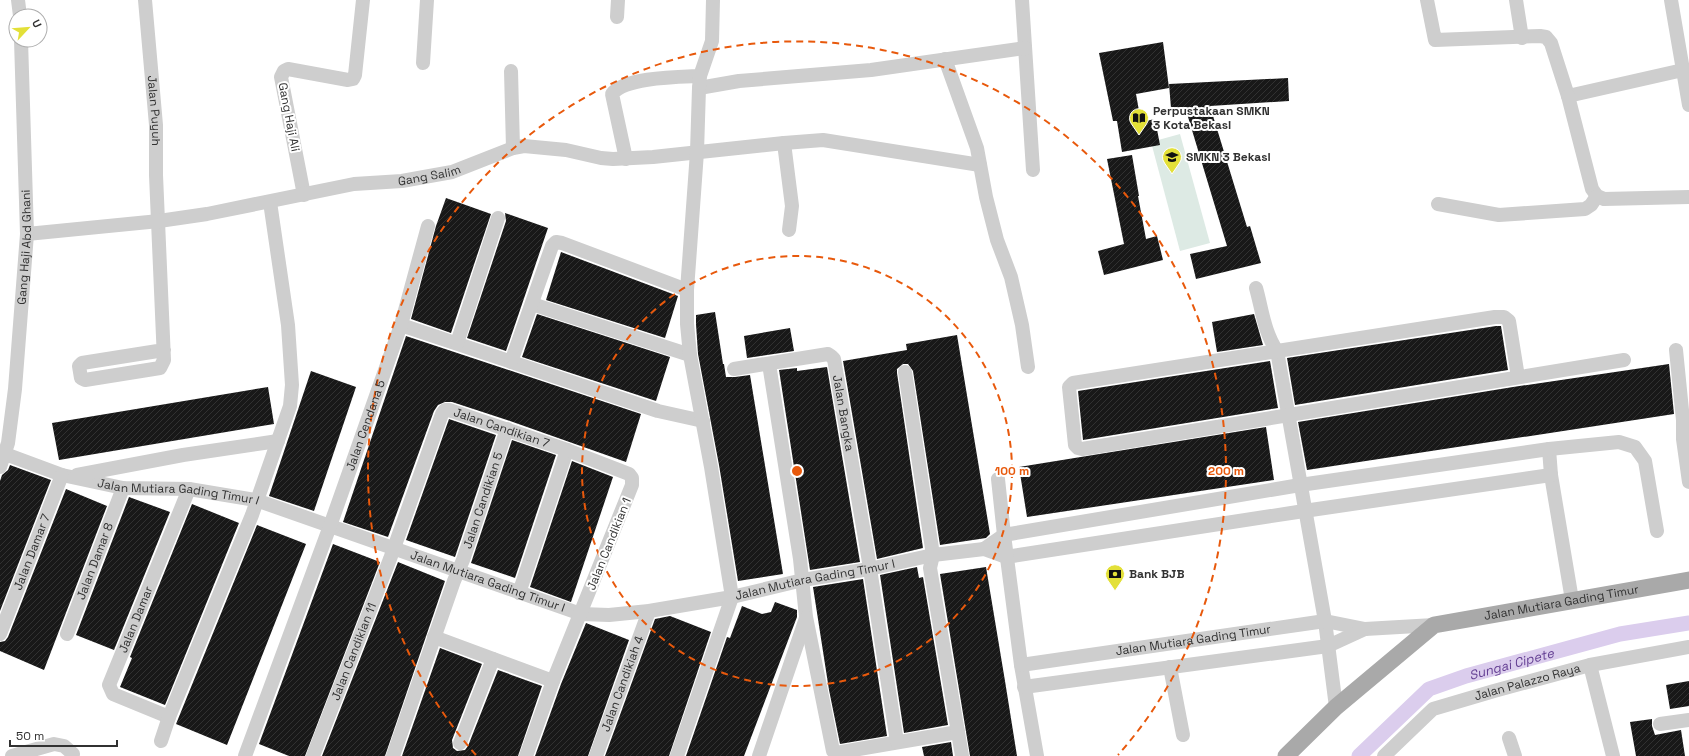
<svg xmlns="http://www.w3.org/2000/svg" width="1689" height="756" font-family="'Space Grotesk',sans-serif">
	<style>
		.grass { fill: #ddeae4 }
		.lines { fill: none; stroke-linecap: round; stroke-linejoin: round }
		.canal { stroke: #dbcded; stroke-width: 15 }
		.building { fill: url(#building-hatch) }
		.minor { stroke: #cecece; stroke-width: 14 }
		.major { stroke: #a9a9a9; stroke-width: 17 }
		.ring { fill: none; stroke: #e8590c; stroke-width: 2; stroke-dasharray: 7 5 }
		.labels { text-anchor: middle; stroke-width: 4; stroke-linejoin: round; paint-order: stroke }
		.street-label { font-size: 12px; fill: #313131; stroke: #fff }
		.poi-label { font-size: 12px; font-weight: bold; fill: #313131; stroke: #fff; text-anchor: start }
		.water-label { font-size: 13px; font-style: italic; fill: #643f93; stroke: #fff }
		.centre { fill: #e8590c; stroke: #fff; stroke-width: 2 }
		.ring-label { font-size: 12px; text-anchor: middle; font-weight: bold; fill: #e8590c; stroke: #fff; stroke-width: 4; stroke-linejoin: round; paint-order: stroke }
	</style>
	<defs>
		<pattern id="building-hatch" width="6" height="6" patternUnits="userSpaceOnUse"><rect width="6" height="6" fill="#181818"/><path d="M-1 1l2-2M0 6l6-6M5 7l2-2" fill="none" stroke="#313131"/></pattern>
	</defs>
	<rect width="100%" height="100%" fill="#fff"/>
	<path class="grass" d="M1180,134L1210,243L1180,251L1151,142Z"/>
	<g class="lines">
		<path class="canal" id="s1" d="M1359,756L1429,689L1466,676L1620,634L1689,623"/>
	</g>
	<path class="building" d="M1163,42L1169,88L1136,94L1141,122L1155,119L1160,145L1122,152L1117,121H1113L1099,53Z
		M1288,78L1289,101L1210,106L1247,227L1250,226L1261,263L1196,279L1190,254L1227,246L1185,107L1171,108L1169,84Z
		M1132,155L1139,196H1138L1146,239L1157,236L1163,260L1104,275L1098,251L1124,244L1107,159Z
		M446,198L491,214L451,333L411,319L436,226Z
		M505,213L548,228L506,351L467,338L506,221Z
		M561,252L678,296L665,338L546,300Z
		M715,312L723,364H724L726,377H735L750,375L783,574L738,581L719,465L698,354L696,324V315Z
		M537,314L670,357L656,401L522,357Z
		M1254,314L1263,345L1217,352L1212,322Z
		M1496,326H1501L1508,370L1295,405L1287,358Z
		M790,328L794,351L747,358L744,336Z
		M957,335L990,534L986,538L940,545L913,371L908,364H903L897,369V373L923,548L877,559L843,361L907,350L906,344Z
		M406,336L641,414L626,462L510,421L452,402H445L438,405L434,411L388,537L343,522Z
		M1270,361L1278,408L1083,440L1078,391Z
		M1669,364L1674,414L1307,470L1298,422L1513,387Z
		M827,367L860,562L810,570L779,370L797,368V371Z
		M311,371L356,387L314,511L269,496Z
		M268,387L274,424L59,460L52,423Z
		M449,419L496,435L455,557L406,540Z
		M1266,427L1274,480L1027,517L1019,467Z
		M512,440L556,455L515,578L471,563Z
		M572,461L613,477L571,602L530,587Z
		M10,465L51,480L0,611V481L2,475L8,470Z
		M66,489L107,506L44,670L0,651V642L5,641L8,637Z
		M129,497L170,512L114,650L76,635Z
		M192,504L239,523L165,705L120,687L132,658L130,657Z
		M257,525L306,544L227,745L176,724Z
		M333,544L380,562L305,756H289L259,744Z
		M398,562L445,581L385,756H322Z
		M917,567L919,578L923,577L948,725L904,733L880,575Z
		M986,567L1005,681L1017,756H970L940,574Z
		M863,579L887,736L840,744L829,690L813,587Z
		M775,602L797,610V617L744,756H686L727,637L730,638L742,606L762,614L771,612Z
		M670,616L711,632L669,756H605L655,619Z
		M586,623L629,640L588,756H535L561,684Z
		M440,648L482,664L452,740L453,748L457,751L465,750L468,746L498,670L542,686L518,756H402Z
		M1689,681V706L1670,709L1666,685Z
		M1652,719V726L1655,735L1681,730L1685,756H1636L1630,722Z
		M951,742L953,756H924L922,747Z"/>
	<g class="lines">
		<g class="minor">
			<path d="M18,0L20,16"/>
			<path id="s2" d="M145,0L156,125V175L164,360L160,368L85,380L81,378L79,366L82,363L164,350"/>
			<path d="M1022,0L1033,170"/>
			<path d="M1427,0L1435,40L1540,36L1546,37L1551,43L1568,96L1683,70"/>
			<path d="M1516,0L1522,38"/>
			<path d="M1671,0L1689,105"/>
			<path d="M617,17L618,0"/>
			<path d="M945,59L977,148L986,197L997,240L1011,277L1022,325L1028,367"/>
			<path d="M423,63L427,0"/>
			<path d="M511,71L513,148"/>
			<path d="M699,88L739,81L871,70L1025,48"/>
			<path d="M1568,96L1592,189L1597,196L1604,199L1689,197"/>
			<path d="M784,143L792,206L789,230"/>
			<path d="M626,159L612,94C625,77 679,77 700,76"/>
			<path d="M304,195L281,77L284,71L288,69L348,80L353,79L355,75L363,0"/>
			<path d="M1438,204L1499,215L1585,209L1591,205L1597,196"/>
			<path id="s3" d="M27,234L159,221L207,214L354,184L402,181L424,177L452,172L513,148L524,146L566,150L601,158L613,159L653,157L784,143L823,140L980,165"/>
			<path d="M1256,288C1262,309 1264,332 1277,351L1325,621L1336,707"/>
			<path d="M532,304L690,355"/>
			<path d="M401,325L658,411L703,421"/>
			<path d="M457,343L498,218"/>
			<path d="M1676,350L1683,420V439L1689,482"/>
			<path d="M511,362L552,246L556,242L562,243L687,290"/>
			<path d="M769,364L800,559L806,617L833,751L836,753L958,732"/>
			<path id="s4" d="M734,369L828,354L831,356L834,359L868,556L897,742"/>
			<path d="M905,372L933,555L930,568L962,756"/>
			<path d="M1518,377L1509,321L1504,317H1495L1073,383L1069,387L1075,445L1078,448L1082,449L1624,360"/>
			<path d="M1549,449L1551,475L1572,600"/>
			<path id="s5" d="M0,452L62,475L123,488L189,489L256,500L581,614L609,615L649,611L732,597L803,580L869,569L933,555L984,549L1006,557L1304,511L1551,475"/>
			<path id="s6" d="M0,467L8,443L15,389L27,234L21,40"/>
			<path d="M77,475L183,455L278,441"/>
			<path d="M998,479L1004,535L1021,665L1037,756"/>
			<path d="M984,549L1004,535L1300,485L1549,449L1619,442L1635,447L1645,461L1657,531"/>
			<path d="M519,593L567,450"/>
			<path id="s7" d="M0,634L62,475"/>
			<path id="s8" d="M67,634L123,488"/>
			<path d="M434,637L553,681"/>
			<path id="s9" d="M1021,665L1325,621L1365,629L1434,625"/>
			<path d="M1590,665L1613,756"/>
			<path d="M1170,667L1183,735"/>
			<path d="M1024,687L1328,646L1365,629"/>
			<path id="s10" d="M169,717L113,694L109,685L189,489"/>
			<path d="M1660,724L1689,720"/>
			<path d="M1509,738L1515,756"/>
			<path d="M161,741L169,717L252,515L290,406L292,385L288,325L270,202"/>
			<path d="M460,743L493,659"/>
			<path d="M12,756L54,744L64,746L73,754"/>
			<path id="s11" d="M245,756L330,526L401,325L428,226"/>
			<path id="s12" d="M313,756L390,559L442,414L445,410H449L567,450L629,474L632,478V485L553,681L526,756"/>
			<path id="s13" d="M393,756L454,581L463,560L507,429"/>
			<path id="s14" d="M596,756L649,611"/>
			<path d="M677,756L732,597L711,467L690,355L687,324V290L697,152L699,88L700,76L712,41L713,0"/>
			<path d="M759,756L806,618"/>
			<path id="s15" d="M1384,756L1433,709L1494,691L1590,665L1689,647"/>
		</g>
		<path class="major" id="s16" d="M1286,756L1336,707L1434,625L1689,580"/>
	</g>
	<g class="ring">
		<circle cx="797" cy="471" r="215"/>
		<path d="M476 755A429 429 0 1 1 1118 755"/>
	</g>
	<defs>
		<symbol id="library-pin" viewBox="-11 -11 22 30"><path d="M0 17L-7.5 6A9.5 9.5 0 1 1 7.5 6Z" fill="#e3e038" stroke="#fff"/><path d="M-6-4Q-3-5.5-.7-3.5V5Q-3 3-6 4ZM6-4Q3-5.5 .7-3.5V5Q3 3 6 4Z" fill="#111"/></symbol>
		<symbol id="school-pin" viewBox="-11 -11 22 30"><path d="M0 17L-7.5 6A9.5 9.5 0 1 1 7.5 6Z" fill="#e3e038" stroke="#fff"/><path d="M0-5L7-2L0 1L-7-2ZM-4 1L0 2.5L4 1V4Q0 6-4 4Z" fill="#111"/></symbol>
		<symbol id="bank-pin" viewBox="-11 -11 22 30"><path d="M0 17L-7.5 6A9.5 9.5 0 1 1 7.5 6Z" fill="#e3e038" stroke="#fff"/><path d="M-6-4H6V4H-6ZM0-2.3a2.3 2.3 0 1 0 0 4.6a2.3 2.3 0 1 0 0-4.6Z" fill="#111"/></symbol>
	</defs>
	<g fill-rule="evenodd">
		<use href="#library-pin" x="1128" y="107" width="22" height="30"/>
		<use href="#school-pin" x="1161" y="146" width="22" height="30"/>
		<use href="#bank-pin" x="1104" y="563" width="22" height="30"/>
	</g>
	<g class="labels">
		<g class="street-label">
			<text dy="4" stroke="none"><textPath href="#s2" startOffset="111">Jalan Puyuh</textPath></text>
			<text transform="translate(289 117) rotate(79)" y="4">Gang Haji Ali</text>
			<text dy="4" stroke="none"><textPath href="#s3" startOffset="407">Gang Salim</textPath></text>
			<text dy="4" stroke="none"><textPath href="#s6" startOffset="222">Gang Haji Abd Ghani</textPath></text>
			<text dy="4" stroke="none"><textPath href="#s4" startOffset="158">Jalan Bangka</textPath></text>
			<text dy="4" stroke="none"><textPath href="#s11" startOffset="352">Jalan Cendana 5</textPath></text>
			<text dy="4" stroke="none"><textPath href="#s12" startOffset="430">Jalan Candikian 7</textPath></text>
			<text dy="4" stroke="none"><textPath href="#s5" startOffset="184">Jalan Mutiara Gading Timur I</textPath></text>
			<text dy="4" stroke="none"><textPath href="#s13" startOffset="271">Jalan Candikian 5</textPath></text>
			<text transform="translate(609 544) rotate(-68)" y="4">Jalan Candikian 1</text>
			<text dy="4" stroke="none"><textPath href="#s7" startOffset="88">Jalan Damar 7</textPath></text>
			<text dy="4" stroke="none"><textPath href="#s8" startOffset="78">Jalan Damar 8</textPath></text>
			<text dy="4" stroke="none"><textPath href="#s5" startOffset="844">Jalan Mutiara Gading Timur I</textPath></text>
			<text dy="4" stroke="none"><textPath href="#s5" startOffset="508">Jalan Mutiara Gading Timur I</textPath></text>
			<text dy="4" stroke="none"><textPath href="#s16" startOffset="327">Jalan Mutiara Gading Timur</textPath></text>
			<text dy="4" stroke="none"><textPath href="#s10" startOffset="141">Jalan Damar</textPath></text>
			<text dy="4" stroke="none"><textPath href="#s9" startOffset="174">Jalan Mutiara Gading Timur</textPath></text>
			<text dy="4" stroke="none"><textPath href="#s12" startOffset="112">Jalan Candikian 11</textPath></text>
			<text dy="4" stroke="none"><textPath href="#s15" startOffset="166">Jalan Palazzo Raya</textPath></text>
			<text dy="4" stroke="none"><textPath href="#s14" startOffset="77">Jalan Candikiah 4</textPath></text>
		</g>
		<g class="poi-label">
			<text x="1153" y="115">Perpustakaan SMKN<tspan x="1153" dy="14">3 Kota Bekasi</tspan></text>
			<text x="1186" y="161">SMKN 3 Bekasi</text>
			<text x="1129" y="578">Bank BJB</text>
		</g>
		<g class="water-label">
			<text dy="5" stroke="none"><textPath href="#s1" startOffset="183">Sungai Cipete</textPath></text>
		</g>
	</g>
	<circle cx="797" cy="471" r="6" class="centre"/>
	<g class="ring-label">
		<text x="1012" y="475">100 m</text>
		<text x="1226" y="475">200 m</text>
	</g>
	<g transform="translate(28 28) rotate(64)"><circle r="19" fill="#ffffff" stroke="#adadad"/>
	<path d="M0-3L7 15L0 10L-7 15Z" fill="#e3e038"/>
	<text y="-6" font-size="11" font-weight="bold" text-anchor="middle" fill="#313131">U</text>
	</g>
	<path d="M10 740v6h107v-6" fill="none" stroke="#313131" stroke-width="2"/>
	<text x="16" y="740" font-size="12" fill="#313131" stroke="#ffffff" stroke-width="3" paint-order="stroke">50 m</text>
</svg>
